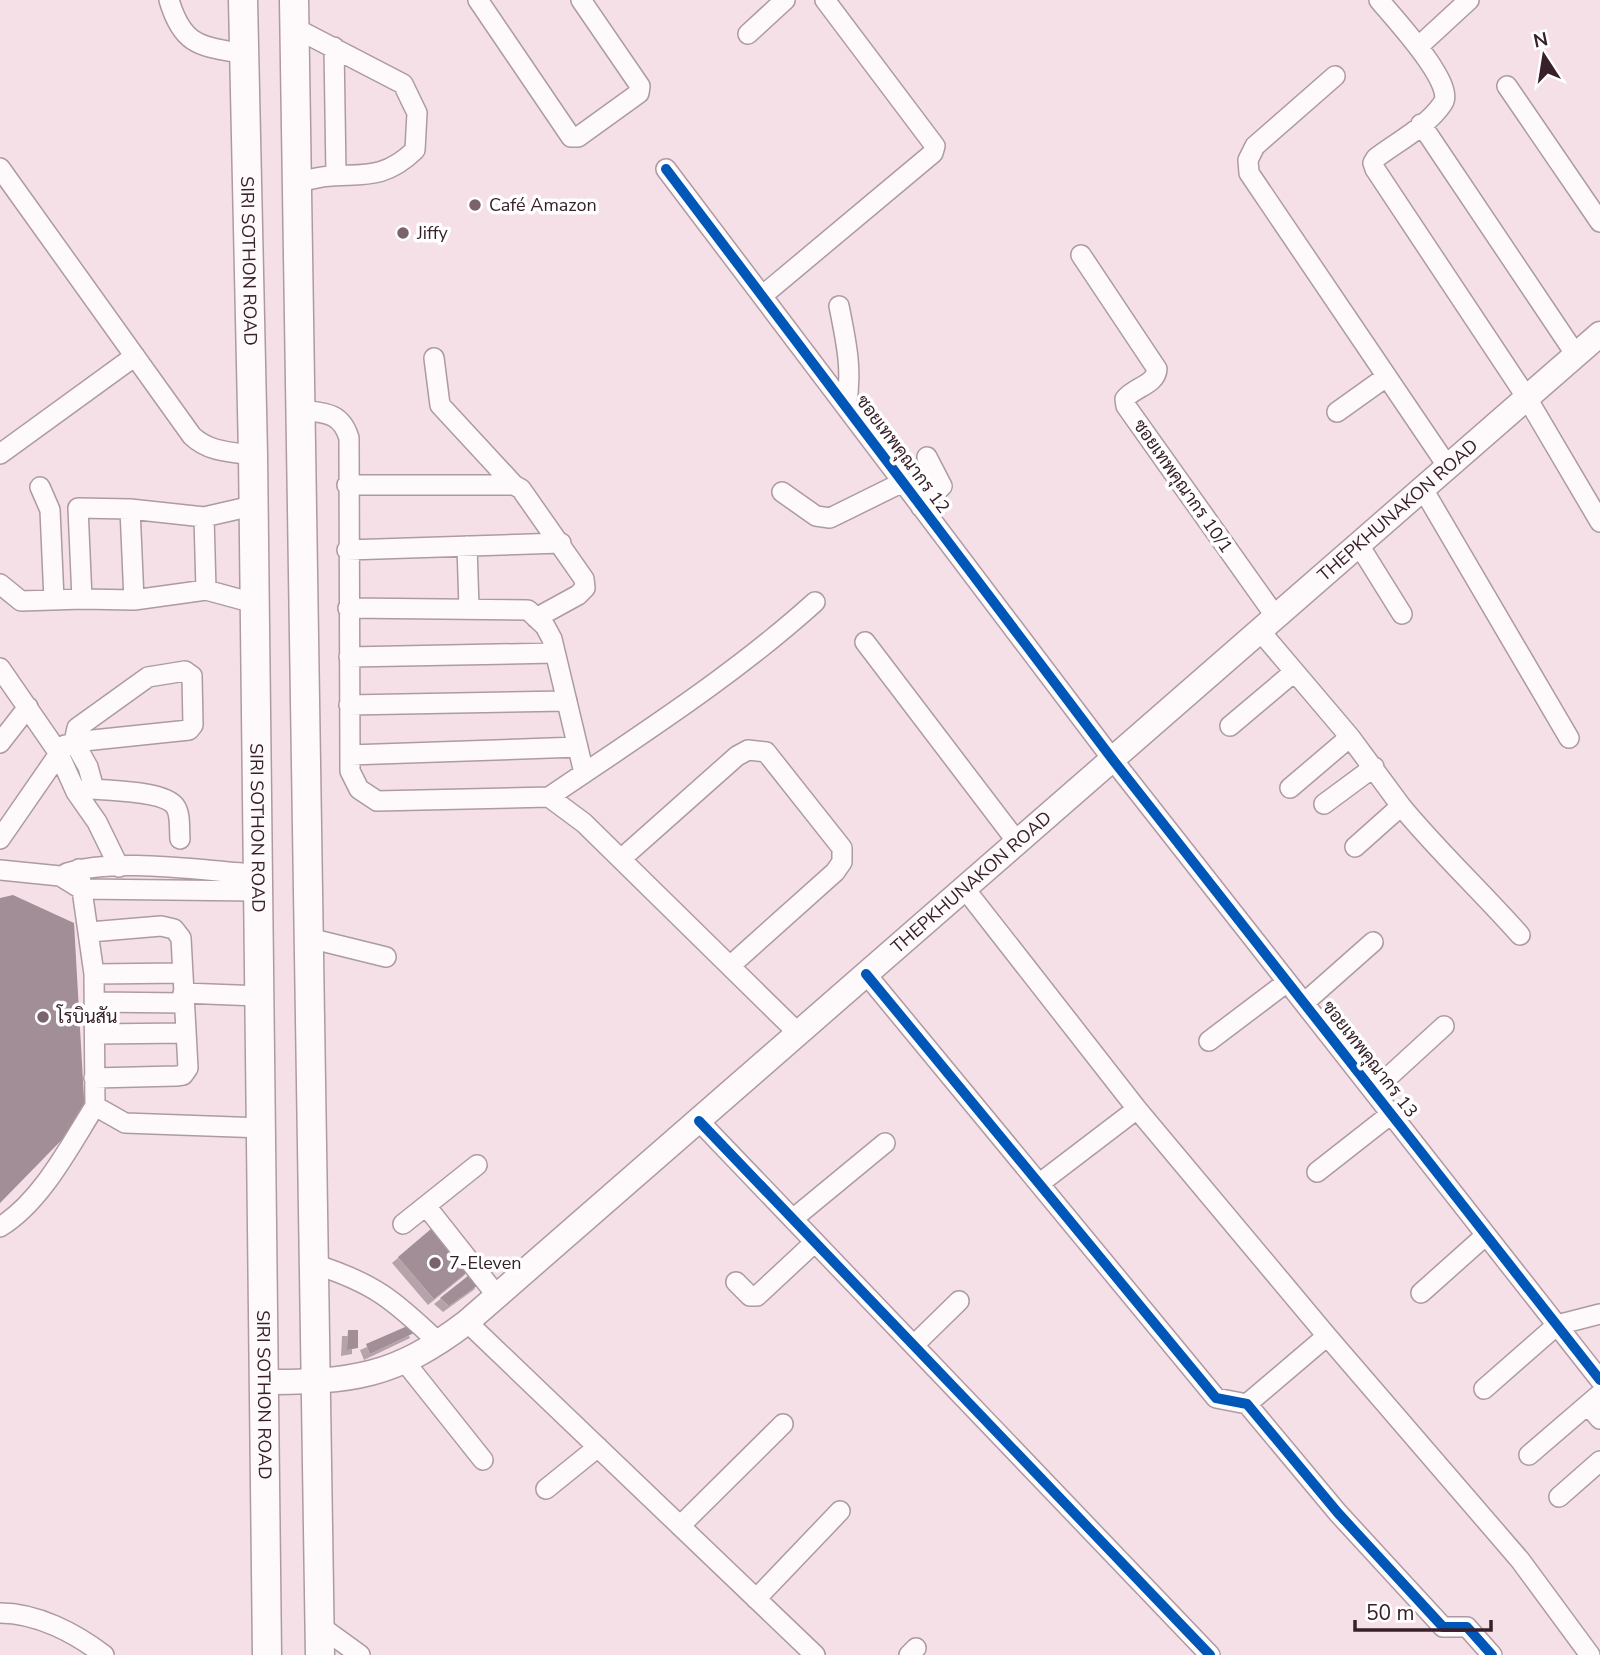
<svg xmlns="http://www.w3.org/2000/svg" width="1600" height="1655" font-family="'Nunito Sans',Sarabun,sans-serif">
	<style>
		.building { fill: #a18e96; filter: url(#shadow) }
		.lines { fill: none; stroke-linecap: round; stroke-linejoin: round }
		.minor-casing { stroke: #ad9aa2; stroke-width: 22 }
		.major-casing { stroke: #ad9aa2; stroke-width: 27 }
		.highway-casing { stroke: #ad9aa2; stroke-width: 31 }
		.minor { stroke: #fefafc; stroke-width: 19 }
		.major { stroke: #fefafc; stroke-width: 24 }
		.highway { stroke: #fefafc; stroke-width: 28 }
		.cycleway-casing { stroke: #fff; stroke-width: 15 }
		.cycleway { stroke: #0057b8; stroke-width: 10 }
		.poi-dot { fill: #7a636c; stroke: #fff; stroke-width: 2.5 }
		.labels { text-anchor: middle; stroke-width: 7; stroke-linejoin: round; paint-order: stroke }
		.poi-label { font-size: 18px; fill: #37202a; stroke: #fff; text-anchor: start }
		.street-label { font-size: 18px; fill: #37202a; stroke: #fff }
	</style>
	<defs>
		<filter id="shadow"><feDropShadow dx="-6" dy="6" stdDeviation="0" flood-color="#0004"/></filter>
	</defs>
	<rect width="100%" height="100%" fill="#f5e0e8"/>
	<path class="building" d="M13,895L74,923L85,1116L0,1203V898Z
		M438,1223L471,1269L434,1299L398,1257Z
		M473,1272L481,1283L449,1306L440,1298Z
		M412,1324L416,1332L370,1354L366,1344Z
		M348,1330H358V1348L347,1350Z"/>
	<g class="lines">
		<defs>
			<path id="minor" d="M169,0C183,47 201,46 245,54
				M478,0L571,137H578L639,93L640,86L581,0
				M1379,0C1392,16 1456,84 1443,103C1428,126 1397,142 1376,158L1373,163L1375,169L1527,398L1600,522
				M295,28L403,84L417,113L415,150C373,191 345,164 297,184
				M748,34L785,0
				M334,47L336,175
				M1418,47L1469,0
				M1335,76L1255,146L1248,160L1249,173L1448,467
				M1507,86L1600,222
				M1421,124L1576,355
				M0,168L192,436C209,452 230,452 253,455
				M666,169L1113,760L1600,1380
				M1081,255L1157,369C1156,385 1134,387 1125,399L1126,406L1276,617
				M762,296L933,153L935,146L825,0
				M839,306C846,341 853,371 846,407
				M434,358L440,405L514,485
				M301,410C325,413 341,412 349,438L350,771L359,789L377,801L549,797L584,823L799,1034
				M1337,412L1386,377
				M0,454L135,356
				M347,485H514L521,489L584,579L585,588L578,595L536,618
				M40,487L50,510L54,600
				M1423,489L1569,738
				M782,492L816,516L830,518L903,482
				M252,506L204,517L130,509L78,508L82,599L134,600L206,590L254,603
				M921,507L942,486L927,457
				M130,509L134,600
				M204,517L206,590
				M1359,545L1402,614
				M467,546L469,608
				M347,550L561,543
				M0,584L21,601L82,599
				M348,608L528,610L545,626L552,639L584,773
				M1260,631L1350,737L1401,806L1355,847
				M865,642L1018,843
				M349,657L555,653
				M0,668L58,752L76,792L97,822L119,867
				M349,705L567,701
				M1230,726L1294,672
				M74,742L189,730L193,725L192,676L185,671L148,677L77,728L74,742L88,767L94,789L76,792
				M0,743L28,707
				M350,755L578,747
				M1290,788L1350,737
				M94,789C113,791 164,791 175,806C181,814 179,829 180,839
				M549,797C640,735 733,676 815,602
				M1324,804L1374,767
				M1401,806C1438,851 1481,891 1520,935
				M0,839L65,745
				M621,859L737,756L748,750L766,752L842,848V862L835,872L730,966
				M79,869L94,974L95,1106L125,1123L261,1128
				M0,870L60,876L81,889L257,891
				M67,873C116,857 203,871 256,874
				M965,889L1137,1109L1327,1336L1520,1560L1590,1655
				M90,932L161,926L174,929L181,938L188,1068L183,1075L176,1076L94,1078
				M309,938L386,957
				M94,974L182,973
				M866,974L1216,1398L1247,1404L1338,1513L1443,1627H1467L1492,1655
				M183,993L259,996
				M96,1002L184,1003
				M1304,1003L1373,942
				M96,1034L185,1033
				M1209,1041L1287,982
				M1373,1091L1444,1026
				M699,1121L1210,1655
				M1317,1172L1391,1114
				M1040,1183L1137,1109
				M426,1206L498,1297
				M794,1218L885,1143
				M403,1224L477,1165
				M0,1227C42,1201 69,1147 95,1106
				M314,1264C374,1283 394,1300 439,1343
				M736,1282L750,1296H757L815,1242
				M1421,1293L1486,1235
				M467,1322L815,1655
				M914,1345L959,1301
				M405,1362L483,1460
				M1484,1389L1557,1325L1600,1314
				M1247,1404L1327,1336
				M1588,1405L1600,1419
				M1529,1455L1600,1394
				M546,1489L598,1447
				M1559,1497L1600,1461
				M680,1526L783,1424
				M756,1599L840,1511
				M0,1613C37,1613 75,1633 104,1655
				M320,1626L360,1655
				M909,1655L916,1648"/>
			<g id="major">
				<path id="s1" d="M264,1382C352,1382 395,1377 467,1322L1600,334"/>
			</g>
			<g id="highway">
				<path id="s2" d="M243,0L253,455L267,1655"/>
				<path d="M294,0L320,1655"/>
			</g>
		</defs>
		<use href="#minor" class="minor-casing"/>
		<use href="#major" class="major-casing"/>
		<use href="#highway" class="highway-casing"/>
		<use href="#minor" class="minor"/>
		<use href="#major" class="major"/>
		<use href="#highway" class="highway"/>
		<defs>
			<path id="cycleway" d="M666,169L1113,760L1600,1380
				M866,974L1216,1398L1247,1404L1338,1513L1443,1627H1467L1492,1655
				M699,1121L1210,1655"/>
		</defs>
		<use href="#cycleway" class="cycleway-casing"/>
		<use href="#cycleway" class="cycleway"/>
	</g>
	<g class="poi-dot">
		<circle cx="475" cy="205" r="7"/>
		<circle cx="403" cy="233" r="7"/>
		<circle cx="43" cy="1017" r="7"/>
		<circle cx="435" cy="1263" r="7"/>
	</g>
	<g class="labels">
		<g class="poi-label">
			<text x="489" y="211">Café Amazon</text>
			<text x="417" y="239">Jiffy</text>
			<text x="57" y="1023">โรบินสัน</text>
			<text x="449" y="1269">7-Eleven</text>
		</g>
		<g class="street-label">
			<text dy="6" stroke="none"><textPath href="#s2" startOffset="261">SIRI SOTHON ROAD</textPath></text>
			<text transform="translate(903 454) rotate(53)" y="6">ซอยเทพคุณากร 12</text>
			<text transform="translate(1183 486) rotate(55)" y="6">ซอยเทพคุณากร 10/1</text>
			<text dy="6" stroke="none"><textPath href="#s1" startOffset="1452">THEPKHUNAKON ROAD</textPath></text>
			<text dy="6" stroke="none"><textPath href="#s2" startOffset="828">SIRI SOTHON ROAD</textPath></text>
			<text dy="6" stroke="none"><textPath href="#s1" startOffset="886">THEPKHUNAKON ROAD</textPath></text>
			<text transform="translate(1370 1059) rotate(52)" y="6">ซอยเทพคุณากร 13</text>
			<text dy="6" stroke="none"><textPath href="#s2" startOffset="1395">SIRI SOTHON ROAD</textPath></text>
		</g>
	</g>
	<g transform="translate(1544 56) rotate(348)" stroke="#ffffff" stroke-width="5" paint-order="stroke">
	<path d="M0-5L12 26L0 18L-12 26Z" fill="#37202a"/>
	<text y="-10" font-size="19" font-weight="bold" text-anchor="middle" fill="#37202a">N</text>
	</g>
	<path d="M1355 1620v10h136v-10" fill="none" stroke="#37202a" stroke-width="3.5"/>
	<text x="1366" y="1620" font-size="21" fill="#37202a" stroke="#ffffff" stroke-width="5" paint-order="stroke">50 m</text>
</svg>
